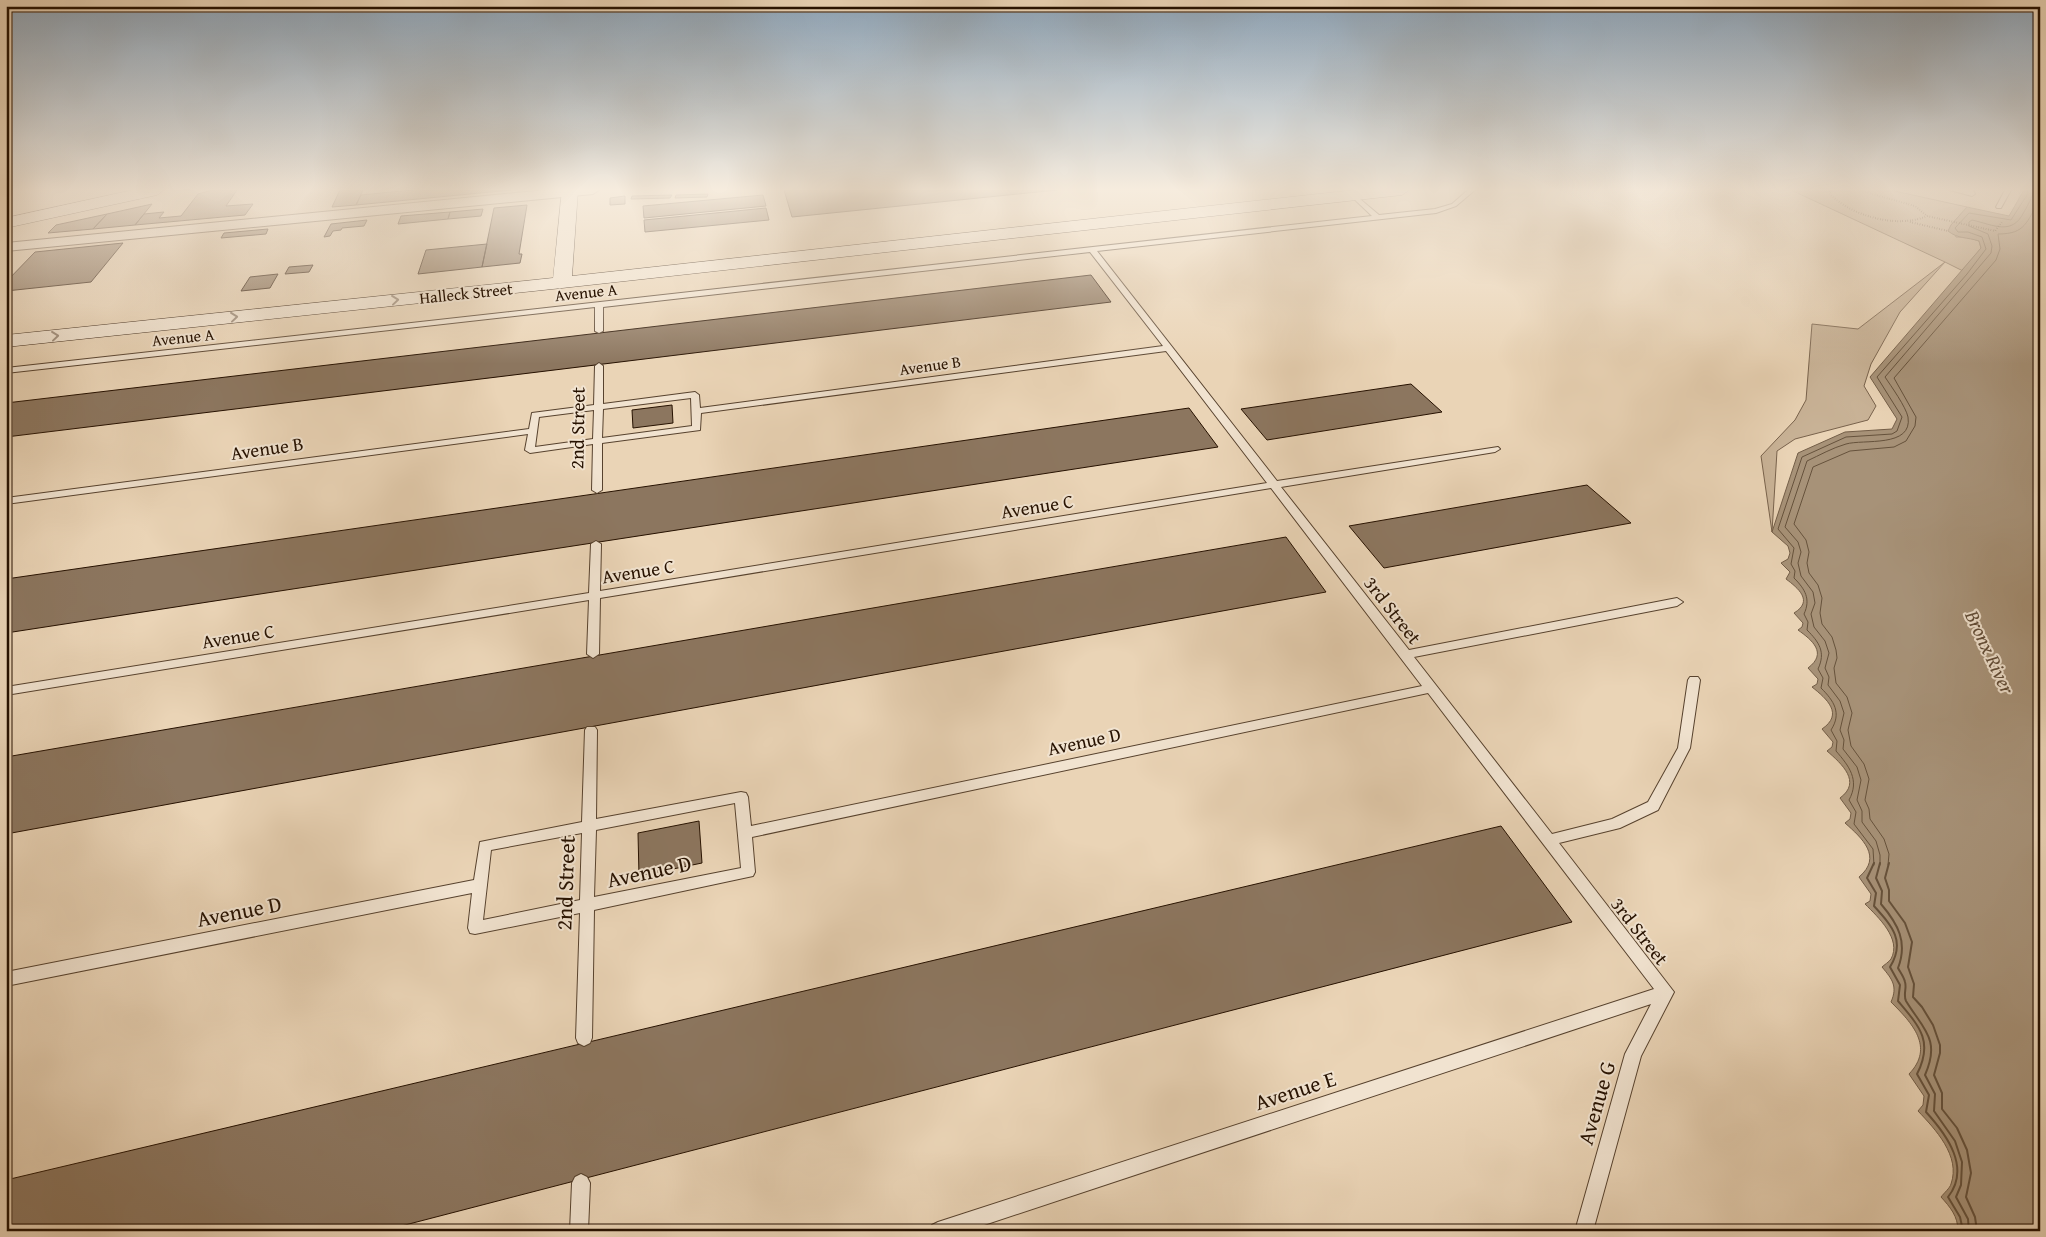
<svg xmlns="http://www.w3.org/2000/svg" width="2046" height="1237" font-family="'Gentium Book Plus',serif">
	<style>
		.green { fill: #c9b397; stroke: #78624c }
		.water { fill: #a79278; stroke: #735e48 }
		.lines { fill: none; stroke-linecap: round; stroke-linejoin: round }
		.shore-far1 { stroke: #66523c; stroke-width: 1 }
		.shore { stroke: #66523c; stroke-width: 2 }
		.building { fill: #8c765f; stroke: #261100 }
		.lane-casing { stroke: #57422e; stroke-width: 2 }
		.street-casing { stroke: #57422e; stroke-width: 2 }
		.secondary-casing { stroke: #261100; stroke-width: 1 }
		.path { stroke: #261100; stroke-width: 2; stroke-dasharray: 0.5 2; stroke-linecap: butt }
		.lane { fill: #f1e3d0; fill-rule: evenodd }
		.street { fill: #f1e3d0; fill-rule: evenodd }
		.secondary { fill: #f1e3d0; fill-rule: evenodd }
		.oneway { stroke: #968472 }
		.labels { text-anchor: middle; stroke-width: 4; stroke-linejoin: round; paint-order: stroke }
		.far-street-label { font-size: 16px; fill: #261100; stroke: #f1e3d0 }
		.street-label { font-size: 19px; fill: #261100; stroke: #f1e3d0 }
		.water-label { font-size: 20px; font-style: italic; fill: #604b36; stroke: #f1e3d0 }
		.near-street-label { font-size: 22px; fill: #261100; stroke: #f1e3d0 }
	</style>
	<rect width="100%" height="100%" fill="#ead4b6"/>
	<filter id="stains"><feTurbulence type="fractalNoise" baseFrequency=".004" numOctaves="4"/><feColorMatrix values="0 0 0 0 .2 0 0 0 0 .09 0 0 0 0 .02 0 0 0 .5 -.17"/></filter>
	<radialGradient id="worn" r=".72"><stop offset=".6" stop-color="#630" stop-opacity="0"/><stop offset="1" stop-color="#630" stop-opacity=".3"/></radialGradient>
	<path class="green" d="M1791,190H1890L1967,207L1951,225L1956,237H1967L1979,241L1981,248L1963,271L1945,262L1900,312L1871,364L1864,386L1876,406L1868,420L1795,439L1777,451L1772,532L1761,456L1795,420L1806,400L1812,324L1858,329L1945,262Z"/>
	<path class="water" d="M2024,190L2040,191V1231H1958C1958,1216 1950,1207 1941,1197C1944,1193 1950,1188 1951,1184C1961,1156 1935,1129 1918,1111L1923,1105L1924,1096L1909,1074C1935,1047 1912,1023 1891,1002C1898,986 1892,979 1882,967C1884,965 1889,962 1891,959C1902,939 1878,917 1865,904L1870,901L1871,894L1859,877C1883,857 1862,838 1845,823L1850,819L1851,813L1840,798C1862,782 1842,764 1827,751L1832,747L1833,742L1822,729C1844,714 1827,699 1812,687L1817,684L1818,679L1808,668C1828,653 1812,640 1798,630L1802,627L1803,623L1794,613C1814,601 1798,588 1786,579L1790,572L1781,563L1788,559L1790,553L1788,546L1772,532L1798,453L1845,432L1892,429L1897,419L1870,377L1981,248L1979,241C1967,237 1958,239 1948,231L1951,225L1967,207L2009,216Z"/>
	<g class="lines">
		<path class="shore-far1" d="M1874,865L1873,849L1854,824L1856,812L1849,800C1860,780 1849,766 1836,751L1837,741L1831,730C1842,713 1834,701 1821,688L1823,678L1818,669C1826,652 1819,642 1807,630L1808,622L1804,614C1811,599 1805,589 1794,578L1795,571L1791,564L1794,548L1778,529L1802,457L1846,437L1892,434L1897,431L1902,417L1877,377L1967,274L1986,249L1982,237L1968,232H1958L1955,228L1969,213L2011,220L2027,195L2028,190
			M1880,865V855L1876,841L1862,822V811L1857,800L1861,780L1857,767L1843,749L1844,740L1840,730L1844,713L1840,701L1828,685L1829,677L1825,668L1829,653L1825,641L1814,627L1811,614L1815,603L1813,592L1801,576L1798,563L1801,552L1798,542L1785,527L1807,461C1820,455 1832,448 1846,444C1863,439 1913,448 1908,417C1906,407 1891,386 1885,377L1991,253L1992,246L1988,234L1969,226V222L1972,220C1994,225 2012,236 2024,212C2028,205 2032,198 2034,190
			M1888,865L1889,854L1884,839L1870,819L1869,809L1865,800L1869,779L1864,764L1851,746L1848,730L1852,713L1847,697L1836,683L1834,668L1837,658L1836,650L1832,637L1822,624L1820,613L1822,598L1818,585L1809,573L1807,563L1809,552L1806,540L1794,524L1813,467L1850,451L1894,447L1906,441L1915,426L1916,417L1894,378L1996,260L2000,249L1998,234C2026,234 2026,222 2040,200"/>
		<path class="shore" d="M1874,863L1867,878L1876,893L1874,906C1892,926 1906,941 1890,967L1900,985L1898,1001C1919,1026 1934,1041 1917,1074L1929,1095L1926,1112C1947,1135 1971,1168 1948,1197L1960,1217L1963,1231
			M1880,863L1876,878L1882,891L1881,904C1898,924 1908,942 1898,968C1900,972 1904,977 1905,982C1907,988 1903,995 1906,1001C1923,1029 1941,1039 1925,1075L1935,1094L1934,1111L1955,1141L1962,1162L1961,1185L1956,1197L1968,1219L1969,1231
			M1889,863L1885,878L1889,890V901L1905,923L1912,942L1908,967L1914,984L1913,997L1922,1007L1933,1025L1940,1045V1053L1934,1075L1942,1093V1109L1957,1128L1967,1150L1971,1173L1966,1197L1975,1217L1977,1231"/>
	</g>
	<path class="building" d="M212,190H237L226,206L253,204L245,215L135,225L144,214L164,212L159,218L181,216L198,194Z
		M340,190H363L356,205L332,207Z
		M411,190H511L356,205L361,195Z
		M784,190H1057L792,217Z
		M708,194L707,197L675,198L676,195Z
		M672,195L670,198L631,199L632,196Z
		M763,195L766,206L644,218L643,206Z
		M625,196V204L610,205V198Z
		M152,204L135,225L93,229L107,214Z
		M527,205L519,254H522L520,263L482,267L494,208Z
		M766,208L769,220L645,232L644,220Z
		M483,209L481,216L448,219L450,212Z
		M450,212L448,219L398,224L401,216Z
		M107,214L93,229L48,233L56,225Z
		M367,220L364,226L342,228L341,230L333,231L330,236L324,237L331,224Z
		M268,229L266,234L221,238L224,233Z
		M123,243L91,282L6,291V282L35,252Z
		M487,244L482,267L418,274L426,250Z
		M313,265L309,272L285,274L289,267Z
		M278,274L270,288L241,291L250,277Z
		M1091,275L1111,302L6,437V403Z
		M1411,384L1442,412L1267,440L1241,409Z
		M672,405L673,423L633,428L632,410Z
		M1189,408L1218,447L6,633V579Z
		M1587,485L1631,523L1384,568L1349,526Z
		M1286,537L1326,592L6,834V757Z
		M699,821L702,863L639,876L638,833Z
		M1501,826L1572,922L382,1231H6V1180Z"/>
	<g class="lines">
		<defs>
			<path id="lane" d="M1468,190H1475L1456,206L1436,213L1097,251L1277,481L1498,447L1500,449L1495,452L1281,487L1409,650L1677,598L1683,602L1677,606L1414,657L1552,834L1612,819L1648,802L1678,748L1688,680L1690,677H1698L1700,680L1690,748L1658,810L1620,828L1559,843L1674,992L1641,1056L1593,1231H1575L1625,1054L1651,1004L966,1231H929L932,1225L938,1222L1654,989L1428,693L752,837L755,872L753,876L594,910L592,1038L590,1043L584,1046L578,1043L576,1038L580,913L475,934L470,933L468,928L472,893L6,986V972L474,880L480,842L582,822L585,730L587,727H595L597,730L596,819L741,792L746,793L748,797L751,826L1422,686L1271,488L600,598L599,654L593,658L587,654L589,600L6,695V687L589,593L591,544L596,541L601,544L600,591L1267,483L1166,351L701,413L700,430L602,443V490L597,493L592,490L593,444L530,453L525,450L528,434L6,504V498L529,429L532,413L594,405L595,366L599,363L603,366V404L695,392L699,395L700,408L1163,346L1090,252L603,307V331L599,333L595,331V307L6,373V368L1372,216L1352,197V195L1354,194L1379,215L1435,209L1452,204ZM691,398L692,426L602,438L603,409ZM594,410L593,439L535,447L539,417ZM735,803L741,868L594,897L596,830ZM582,833L580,900L483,920L491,850Z
				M1950,190H1973L1975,194L1972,196Z
				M2005,190H2011L2001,208H1997L1996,207Z
				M581,1174L587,1177L590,1183L588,1231H570L572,1183L575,1177Z"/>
			<path id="street" d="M546,190H599L593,194L6,251V243Z"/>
			<path id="secondary" d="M133,190H164L157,195L6,228V218Z
				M562,190H578L572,276L1355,190H1409L1402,195L562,288L6,347V335L553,278Z"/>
		</defs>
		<use href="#lane" class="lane-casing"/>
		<use href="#street" class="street-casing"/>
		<use href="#secondary" class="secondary-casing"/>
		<path class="path" d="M1832,190L1829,193C1850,216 1898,229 1927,216
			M1858,190L1915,206L1927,216L1995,231L2002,222
			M1910,222L1948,231"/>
		<use href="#lane" class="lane"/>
		<use href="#street" class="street"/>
		<use href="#secondary" class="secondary"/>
	</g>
	<defs><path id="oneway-chevron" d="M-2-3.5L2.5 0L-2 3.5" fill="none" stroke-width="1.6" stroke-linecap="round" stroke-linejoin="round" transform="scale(1.25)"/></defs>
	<g class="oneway">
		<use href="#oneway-chevron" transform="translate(395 300) rotate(-6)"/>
		<use href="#oneway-chevron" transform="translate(234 317) rotate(-6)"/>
		<use href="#oneway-chevron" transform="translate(55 336) rotate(-6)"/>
	</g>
	<linearGradient id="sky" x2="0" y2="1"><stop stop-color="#8ea6bb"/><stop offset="0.52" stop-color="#f6ecde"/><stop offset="1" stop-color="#f6ecde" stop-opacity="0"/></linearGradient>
	<rect width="2046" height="364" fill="url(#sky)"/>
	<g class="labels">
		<g class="far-street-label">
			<text transform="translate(586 292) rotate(-6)" y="6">Avenue A</text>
			<text transform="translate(466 293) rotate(-6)" y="6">Halleck Street</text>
			<text transform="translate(183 337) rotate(-6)" y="6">Avenue A</text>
			<text transform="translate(930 365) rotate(-8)" y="6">Avenue B</text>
		</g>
		<g class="street-label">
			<text transform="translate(577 428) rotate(-89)" y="7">2nd Street</text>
			<text transform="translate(267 448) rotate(-8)" y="7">Avenue B</text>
			<text transform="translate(1037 506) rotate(-9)" y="7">Avenue C</text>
			<text transform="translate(638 571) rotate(-9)" y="7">Avenue C</text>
			<text transform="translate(1393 610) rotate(52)" y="7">3rd Street</text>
			<text transform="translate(238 636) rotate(-9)" y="7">Avenue C</text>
			<text transform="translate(1084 741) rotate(-12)" y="7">Avenue D</text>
			<text transform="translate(1640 931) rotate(52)" y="7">3rd Street</text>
		</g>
		<g class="water-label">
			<text transform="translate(1990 652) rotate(65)" y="7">Bronx River</text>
		</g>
		<g class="near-street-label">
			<text transform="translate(649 871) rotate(-12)" y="8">Avenue D</text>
			<text transform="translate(565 883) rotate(-88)" y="8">2nd Street</text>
			<text transform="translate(239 911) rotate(-11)" y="8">Avenue D</text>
			<text transform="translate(1295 1090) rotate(-18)" y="8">Avenue E</text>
			<text transform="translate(1596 1103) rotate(-74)" y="8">Avenue G</text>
		</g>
	</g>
	<rect width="2046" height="1237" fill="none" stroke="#ead4b6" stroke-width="25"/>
	<rect x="8" y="8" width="2031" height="1222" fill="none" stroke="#261100" stroke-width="2.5"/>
	<rect x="12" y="12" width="2021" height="1212" fill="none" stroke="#261100"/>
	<rect width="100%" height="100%" filter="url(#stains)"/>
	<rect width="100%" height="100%" fill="url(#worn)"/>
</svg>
